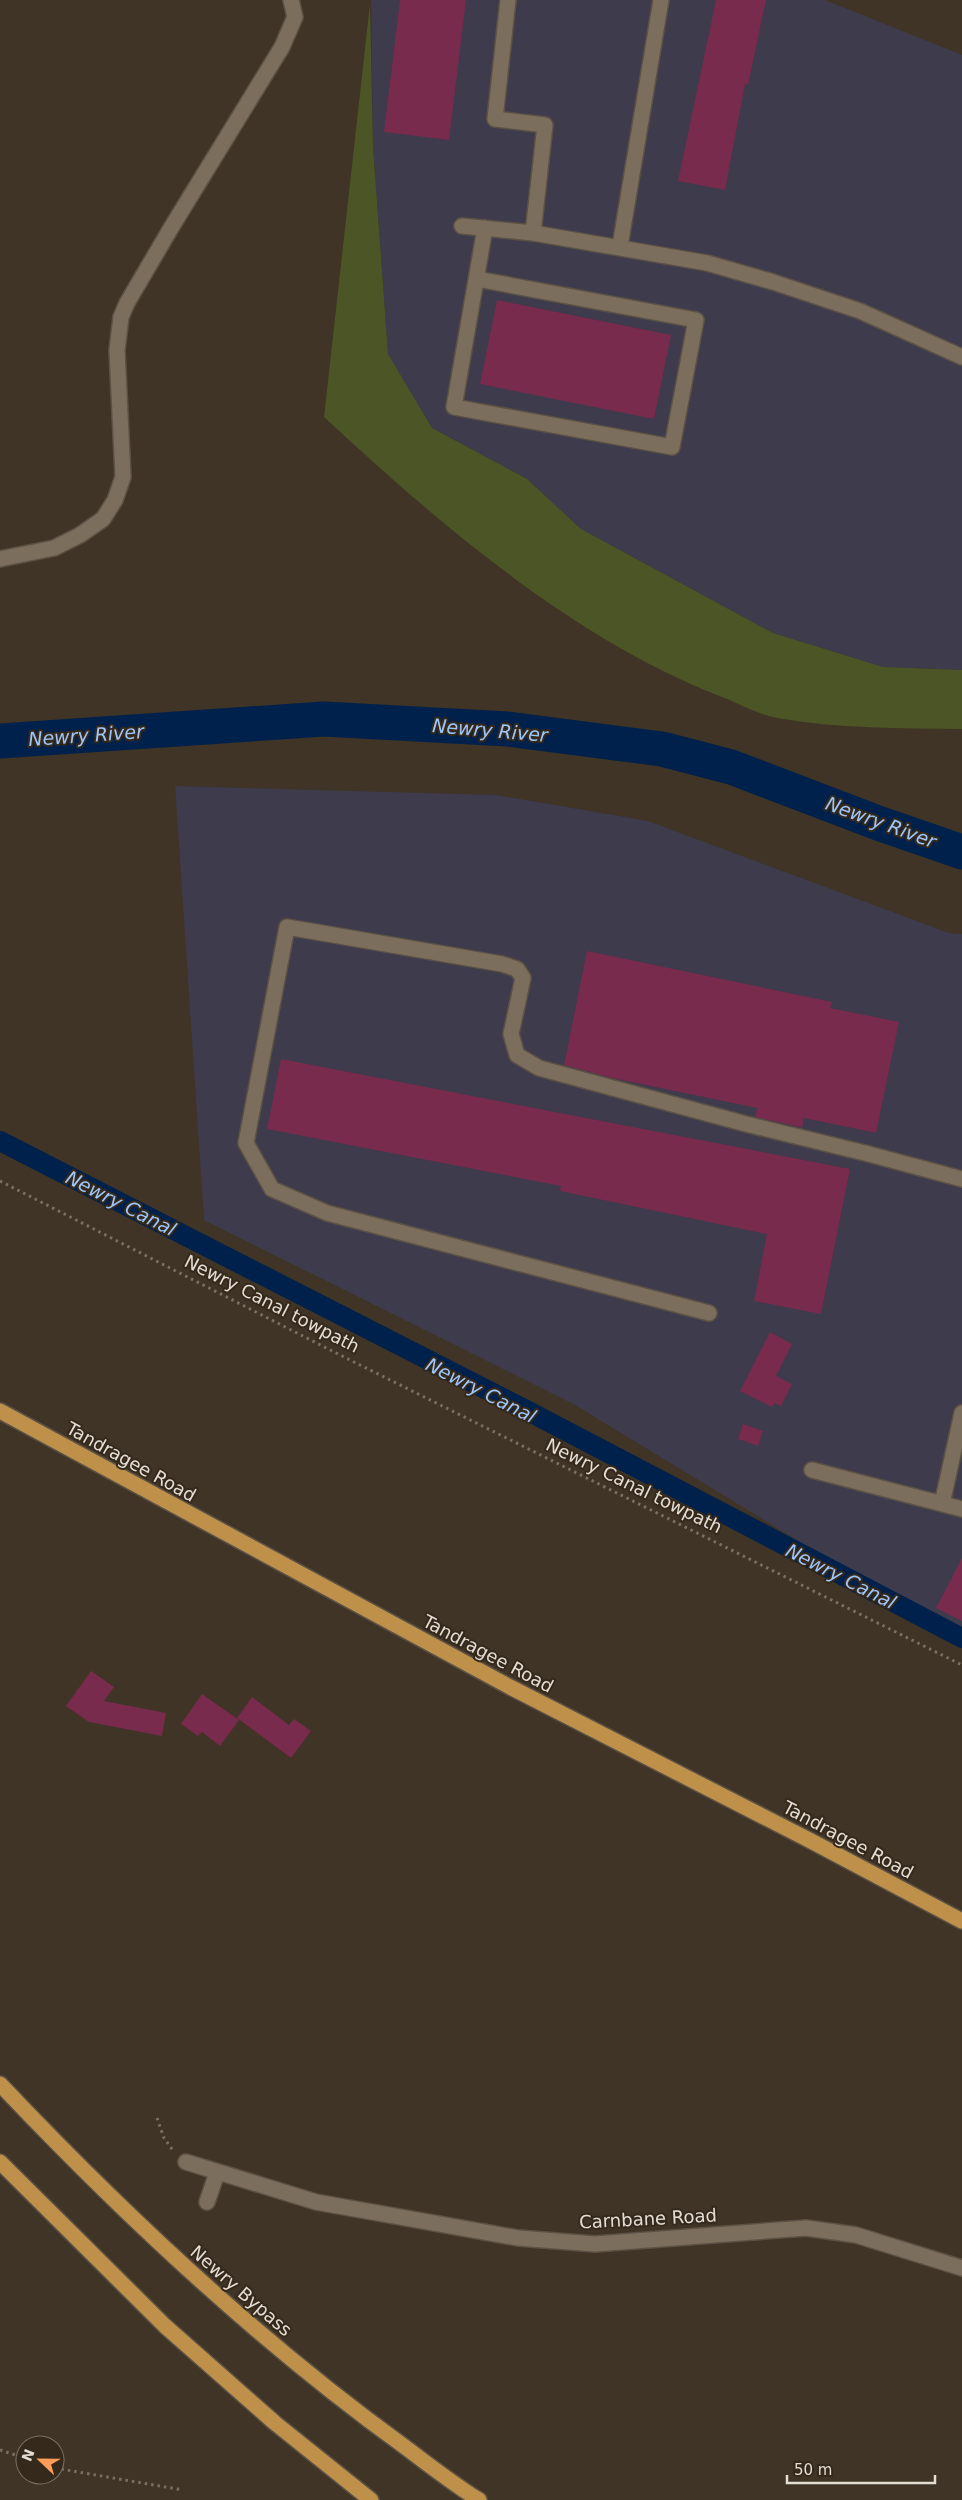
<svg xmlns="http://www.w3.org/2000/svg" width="962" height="2500" font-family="'DejaVu Sans',sans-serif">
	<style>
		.industrial { fill: #3d3b4c }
		.green { fill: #4c5526 }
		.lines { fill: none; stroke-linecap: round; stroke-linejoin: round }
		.canal { stroke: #00214c; stroke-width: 20 }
		.river { stroke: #00214c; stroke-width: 35 }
		.building { fill: #782b4c }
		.minor-casing { stroke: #5b5145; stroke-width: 18 }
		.highway-casing { stroke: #5b5145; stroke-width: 18 }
		.path { stroke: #796f62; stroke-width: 3; stroke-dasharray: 2.5 4; stroke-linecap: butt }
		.minor { stroke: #7c6e5d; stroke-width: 15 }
		.highway { stroke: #be9049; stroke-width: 15 }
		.labels { text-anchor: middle; stroke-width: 4; stroke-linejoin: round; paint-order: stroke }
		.street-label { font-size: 18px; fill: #e4ddd4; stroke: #35291b }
		.water-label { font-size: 19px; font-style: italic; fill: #9ec6fb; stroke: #35291b }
	</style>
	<rect width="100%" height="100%" fill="#3f3425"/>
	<path class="industrial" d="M371,0H825L962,55V670L883,667L773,633L581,529L527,479L432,428L388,355L373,147Z
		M175,786L496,795L648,821L949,933L962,934V1629L805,1545L575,1405L204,1220Z"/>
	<path class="green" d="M370,4L373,147L388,354L432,428L527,479L581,529L773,633L883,667L962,670V729C900,728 838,729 777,718C757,714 736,702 717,695C571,637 438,523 324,417Z"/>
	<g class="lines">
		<path class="canal" d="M0,1141L528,1411L962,1638"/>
		<path class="river" d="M0,741L324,719L508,729L662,749L731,767L878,823L962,852"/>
	</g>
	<path class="building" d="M400,0H466L449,140L384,132Z
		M716,0H766L748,85L745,84L725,190L678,181Z
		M497,300L671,335L654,419L480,384Z
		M587,951L832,1002L830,1008L899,1022L876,1133L804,1118L802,1128L800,1127L755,1117L757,1108L612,1078L564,1065Z
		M281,1059L850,1169L821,1314L754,1301L767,1234L560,1191L561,1186L267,1129Z
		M770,1332L792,1344L776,1376L792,1384L781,1406L774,1403L772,1407L740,1391Z
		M743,1424L763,1431L758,1446L738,1439Z
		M962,1558V1621L936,1608Z
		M91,1671L114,1687L104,1701L166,1713L162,1736L89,1722L66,1706Z
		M202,1694L239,1720L220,1746L202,1732L198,1736L181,1724Z
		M252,1697L289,1725L294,1719L311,1731L291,1758L237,1718Z"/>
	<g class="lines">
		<defs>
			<path id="minor" d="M508,0L495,119L545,125L533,233
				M462,226L533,233L707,263L773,282L860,311L962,357
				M620,246L661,0
				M477,279L696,320L672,447L454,407L485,228
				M0,559L54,548L80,535L103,519L115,500L123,477L117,350L121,317L127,303L171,228L282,47L295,17L291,0
				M709,1313L327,1213L272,1189L246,1143L287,927L502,964L517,969L523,978L511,1034L517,1055L539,1068L746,1124L865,1153L962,1179
				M812,1470L962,1509
				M942,1504L962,1413
				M186,2162L316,2202L518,2238L595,2244L806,2228L856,2235L962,2268
				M207,2202L217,2173"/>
			<path id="highway" d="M0,1411L510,1687L811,1841L962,1921
				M0,2084C125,2216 258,2341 405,2447C429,2465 453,2484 479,2500
				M0,2162L165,2326L275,2423L371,2500"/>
		</defs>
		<use href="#minor" class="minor-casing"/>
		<use href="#highway" class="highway-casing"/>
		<path class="path" d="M0,1181L340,1355L962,1665
			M157,2118L164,2138L174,2152
			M0,2450L25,2458
			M55,2468L183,2490"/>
		<use href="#minor" class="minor"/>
		<use href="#highway" class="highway"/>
	</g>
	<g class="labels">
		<g class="street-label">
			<text transform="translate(272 1304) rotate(27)" y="6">Newry Canal towpath</text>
			<text transform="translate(131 1462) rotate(29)" y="6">Tandragee Road</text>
			<text transform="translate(634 1486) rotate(26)" y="6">Newry Canal towpath</text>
			<text transform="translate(488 1654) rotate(28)" y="6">Tandragee Road</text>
			<text transform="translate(848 1840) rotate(28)" y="6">Tandragee Road</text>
			<text transform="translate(648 2219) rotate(-3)" y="6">Carnbane Road</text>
			<text transform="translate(241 2291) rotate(41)" y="6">Newry Bypass</text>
		</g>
		<g class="water-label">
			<text transform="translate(490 730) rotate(5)" y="7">Newry River</text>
			<text transform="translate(86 735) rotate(-4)" y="7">Newry River</text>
			<text transform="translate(881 822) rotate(20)" y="7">Newry River</text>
			<text transform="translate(121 1203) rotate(27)" y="7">Newry Canal</text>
			<text transform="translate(481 1390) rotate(27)" y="7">Newry Canal</text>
			<text transform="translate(841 1576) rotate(27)" y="7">Newry Canal</text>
		</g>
	</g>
	<g transform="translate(40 2460) rotate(292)"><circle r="24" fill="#35291b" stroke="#7b7165"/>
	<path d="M0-4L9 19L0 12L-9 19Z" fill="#fd9c56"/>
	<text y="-8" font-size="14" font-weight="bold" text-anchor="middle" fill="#e4ddd4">N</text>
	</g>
	<path d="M787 2475v8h148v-8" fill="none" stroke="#e4ddd4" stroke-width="2.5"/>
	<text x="794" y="2475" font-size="15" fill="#e4ddd4" stroke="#35291b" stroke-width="4" paint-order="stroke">50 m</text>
</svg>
